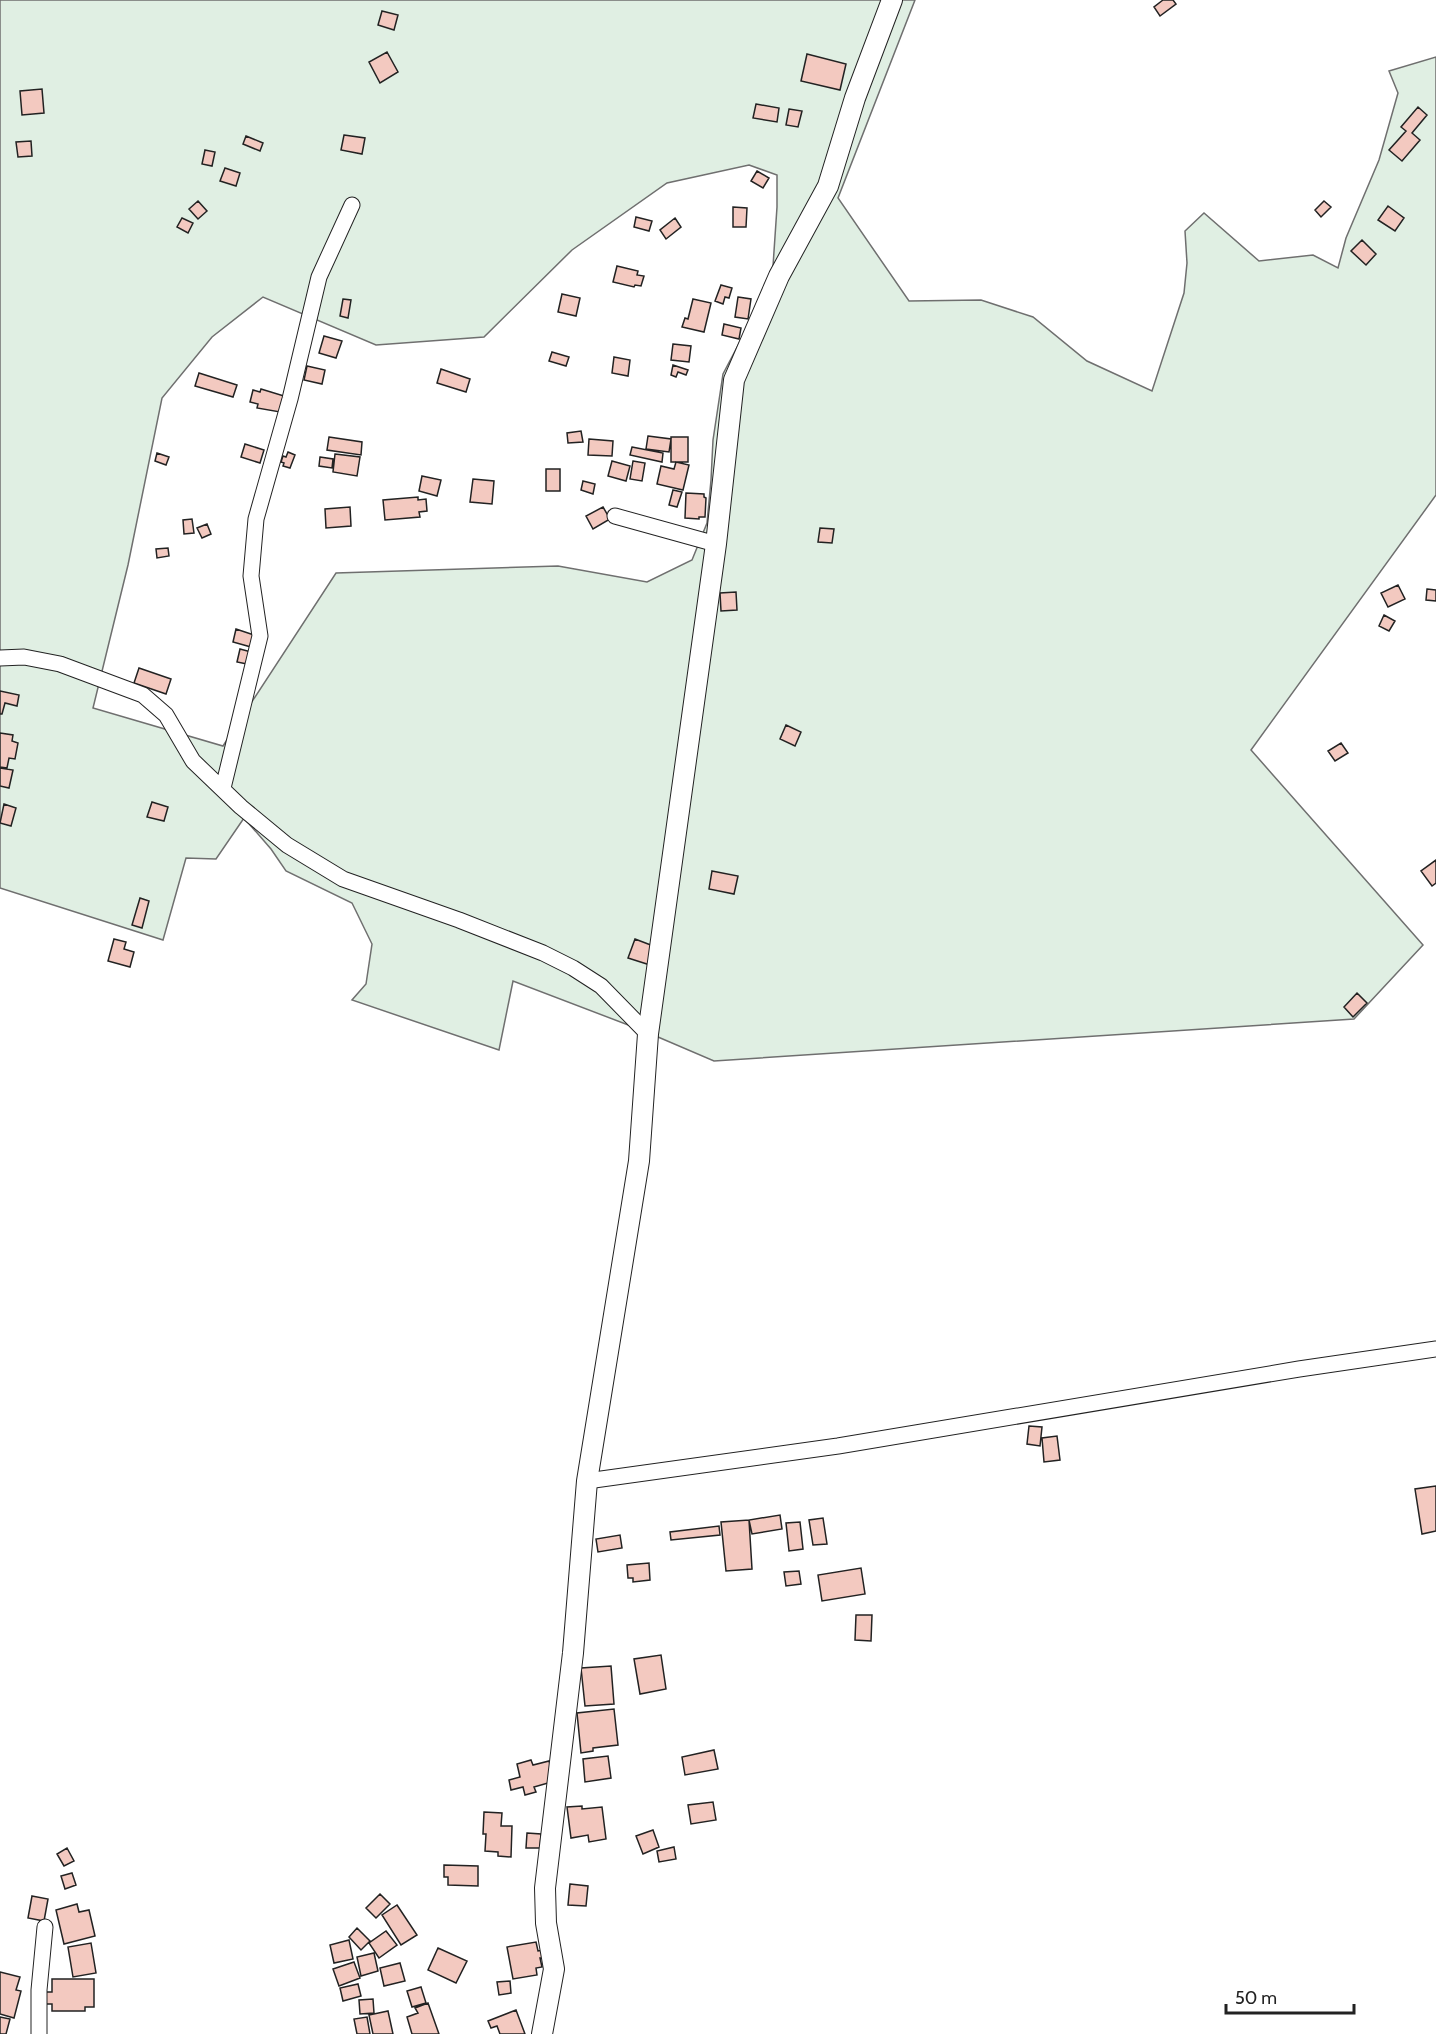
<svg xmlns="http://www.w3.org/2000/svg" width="1436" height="2034" font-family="Cabin,sans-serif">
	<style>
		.green { fill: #e0efe3; stroke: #6f6f6f; stroke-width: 1.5; fill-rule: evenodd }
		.building { fill: #f3c9c0; stroke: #222; stroke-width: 1.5 }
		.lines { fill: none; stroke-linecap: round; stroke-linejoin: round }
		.minor-casing { stroke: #222; stroke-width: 17 }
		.tertiary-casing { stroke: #222; stroke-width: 22 }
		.minor { stroke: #fff; stroke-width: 15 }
		.tertiary { stroke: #fff; stroke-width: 20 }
	</style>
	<rect width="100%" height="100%" fill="#fff"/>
	<path class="green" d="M0,0H915L838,198L909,301L981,300L1033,317L1087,361L1152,391L1184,293L1187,263L1185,231L1204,213L1259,261L1313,255L1338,268L1346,238L1379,160L1398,93L1389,71L1436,57V495L1251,750L1423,945L1354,1019L714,1061L644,1031L513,981L499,1050L352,1000L366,984L372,944L352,903L286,871L271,849L244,818L216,859L186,858L163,940L0,888ZM749,165L777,175V207L772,281L723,374L713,440L711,480L707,523L692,560L647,582L558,566L336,573L223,746L93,708L128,565L162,398L212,337L263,297L376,345L484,337L572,250L667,183Z"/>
	<path class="building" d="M1163,0H1173L1176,4L1160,16L1154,7Z
		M382,11L398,15L394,30L378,25Z
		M387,52L398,72L380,83L369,62Z
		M807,54L846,64L840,90L801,81Z
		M42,89L44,113L22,115L20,91Z
		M756,104L779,108L777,122L753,118Z
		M1418,107L1427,115L1412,133L1420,140L1402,161L1389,150L1406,131L1401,127Z
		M789,109L802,111L798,127L786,125Z
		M344,135L365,138L362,154L341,150Z
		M246,136L263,143L260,151L243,144Z
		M31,141L32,156L18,157L16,142Z
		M205,150L215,152L212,166L202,164Z
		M225,168L240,173L236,186L220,181Z
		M757,171L769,178L763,188L751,181Z
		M198,201L207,211L198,219L189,209Z
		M1324,201L1331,207L1321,217L1315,210Z
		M1388,206L1404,218L1395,231L1378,220Z
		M733,207L747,208L746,227H733Z
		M636,217L652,221L649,231L634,227Z
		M182,218L193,223L188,233L177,227Z
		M675,218L681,227L666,239L660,230Z
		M1362,240L1376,254L1366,265L1351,251Z
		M617,266L638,271L637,275L644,276L641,286L635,285L634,287L613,282Z
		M721,285L732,288L729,298L725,297L723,304L715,301Z
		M562,294L580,298L576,316L558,312Z
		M738,297L751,299L748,319L735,317Z
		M343,299L351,300L348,318L340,316Z
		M693,299L711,303L704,332L682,327L685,318L688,319Z
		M724,324L741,328L739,339L722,335Z
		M324,336L342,341L336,358L319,353Z
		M673,344L691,346L689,362L671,360Z
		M552,352L569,357L566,366L549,361Z
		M614,357L630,360L628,376L612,373Z
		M673,365L688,370L686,375L678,372L676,377L671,375Z
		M307,366L325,370L322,384L304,380Z
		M441,369L470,379L466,392L437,383Z
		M199,373L237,385L233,397L195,386Z
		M261,389L284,396L280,412L257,408L258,404L250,402L253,390L260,392Z
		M581,431L583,442L568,443L567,433Z
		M648,436L671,439L669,452L646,449Z
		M329,437L362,442L361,455L327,450Z
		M671,437H688V462H671Z
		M589,439L613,441L612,456L588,455Z
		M245,444L264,450L260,463L241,457Z
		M632,447L663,453L662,462L630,455Z
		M288,452L295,455L290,468L283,466L284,463L281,462L283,456L286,457Z
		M157,453L169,457L166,465L155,461Z
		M335,454L360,457L357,476L333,472Z
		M320,457L333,459L332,468L319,466Z
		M612,461L630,466L626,481L608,476Z
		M633,461L645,463L642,481L630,479Z
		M676,462L689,465L683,490L657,484L661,466L674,469Z
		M546,469H560V491H546Z
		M422,476L441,480L437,496L419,491Z
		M473,479L494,481L492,504L470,502Z
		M583,481L595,484L593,494L581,490Z
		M673,490L682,492L677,507L669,505Z
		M686,493L704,494V497L706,498L705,517H699V519L685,518Z
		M418,497V500L426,499L427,511L419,512L420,517L385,520L383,500Z
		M350,507L351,526L326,528L325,509Z
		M603,507L610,519L593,529L586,516Z
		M192,519L194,533L184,534L183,520Z
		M207,524L211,534L202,538L197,528Z
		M820,528L834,529L832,543L818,542Z
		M168,548L169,556L157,558L156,549Z
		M1398,585L1405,599L1388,607L1381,593Z
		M1427,589L1436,590V601L1426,600Z
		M736,592L737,610L721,611L720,593Z
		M1384,615L1395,621L1389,631L1379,626Z
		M236,629L254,635L251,647L233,642Z
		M240,649L255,653L252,665L237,662Z
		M139,668L171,679L166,694L134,683Z
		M0,691L19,695L17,706L5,703L2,714H0Z
		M786,725L801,732L795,746L780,739Z
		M0,733L13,735L12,741L18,743L15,759L9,758L7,768L0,767Z
		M1341,743L1348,753L1335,761L1328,751Z
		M0,768L13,770L9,788L0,786Z
		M152,802L168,807L164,821L147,817Z
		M4,804L16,808L11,826L0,823Z
		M1436,860V883L1432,886L1421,871Z
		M712,871L738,876L734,894L709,889Z
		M140,898L149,901L142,928L132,925Z
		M114,939L126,942L124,949L134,952L130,967L108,961Z
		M635,939L656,947L650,965L628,958Z
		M1357,993L1367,1003L1353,1017L1344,1007Z
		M1029,1426L1042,1427L1040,1446L1027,1444Z
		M1057,1436L1060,1460L1044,1462L1042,1438Z
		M1436,1486V1531L1422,1534L1415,1489Z
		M780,1515L782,1529L752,1534L749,1520Z
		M823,1518L827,1544L813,1545L809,1520Z
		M749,1520L752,1569L726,1571L721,1522Z
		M800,1522L803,1549L789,1551L786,1523Z
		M719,1526L720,1535L671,1540L670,1532Z
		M620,1535L622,1548L598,1552L596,1539Z
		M649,1563L650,1580L633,1582V1578H628L627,1565Z
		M861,1568L865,1594L822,1601L818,1575Z
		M799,1571L801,1584L786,1586L784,1572Z
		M856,1615H872L871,1641L855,1640Z
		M661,1655L666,1689L640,1694L634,1659Z
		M611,1666L614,1704L585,1706L581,1668Z
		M614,1709L618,1745L593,1748V1751L581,1753L577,1713Z
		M714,1750L718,1769L685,1775L682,1757Z
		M608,1756L611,1778L585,1782L583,1759Z
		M531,1760L533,1765L549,1761L555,1781L534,1787L536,1792L525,1795L523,1787L511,1790L509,1780L520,1777L517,1764Z
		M713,1802L716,1820L691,1824L688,1805Z
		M582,1806V1809L602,1807L606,1839L589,1842L588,1835L571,1838L567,1807Z
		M484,1812L502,1813L501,1826H512L511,1857L498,1856V1852L485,1851L486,1834H483Z
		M653,1830L659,1847L643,1854L636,1836Z
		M527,1833L541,1834L540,1848H526Z
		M674,1847L676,1859L659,1862L657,1851Z
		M67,1848L74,1861L64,1866L57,1854Z
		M444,1865L478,1866V1886L448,1885V1877H444Z
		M72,1873L76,1885L65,1889L61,1876Z
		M570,1884L588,1886L586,1906L568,1905Z
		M380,1894L390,1904L376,1918L366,1908Z
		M32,1896L48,1899L44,1921L28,1918Z
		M77,1904L79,1912L89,1910L95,1936L64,1944L56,1910Z
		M397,1905L417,1935L401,1945L382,1915Z
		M357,1928L370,1941L361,1950L349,1937Z
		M386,1931L397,1945L379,1958L369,1943Z
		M349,1940L353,1959L334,1963L330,1945Z
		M536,1942L538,1951L544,1950L546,1958H540L542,1967L536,1968L537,1975L513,1979L507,1947Z
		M91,1943L96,1973L73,1977L68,1947Z
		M438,1948L467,1961L456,1983L428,1970Z
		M374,1953L378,1971L361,1976L357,1957Z
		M354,1962L360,1978L339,1986L333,1969Z
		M400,1963L405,1981L384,1986L380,1968Z
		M0,1972L20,1977L16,1990L21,1991L14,2018L0,2014Z
		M52,1979H94V2007H85V2011H52V2004H40V1992H52Z
		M510,1981L511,1993L499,1995L497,1982Z
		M358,1984L361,1996L343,2001L340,1988Z
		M421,1987L426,2003L412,2007L407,1991Z
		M373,1999L374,2013L360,2014L359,2000Z
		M428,2003L439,2034H412L407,2017L418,2013L415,2008Z
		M516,2010L525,2034H500L497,2026L491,2028L488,2021Z
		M388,2011L393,2034H373L369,2015Z
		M0,2017L10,2019L6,2034H0Z
		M367,2017L370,2034H357L354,2019Z"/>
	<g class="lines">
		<defs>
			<path id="minor" d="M615,516L716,544
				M0,658L24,657L60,664L143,695L166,715L193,761L241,807L287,845L343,879L459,920L543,953L573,968L601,986L648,1034
				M223,788L260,636L251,576L256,519L290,399L319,277L352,205
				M587,1481L838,1446L1299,1369L1436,1349
				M39,2034V1990L45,1927"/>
			<path id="tertiary" d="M542,2034L554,1969L546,1923L545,1888L573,1653L587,1481L639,1161L648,1034L716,544L734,380L779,276L828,186L855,98L892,0"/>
		</defs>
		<use href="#minor" class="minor-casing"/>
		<use href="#tertiary" class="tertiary-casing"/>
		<use href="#minor" class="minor"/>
		<use href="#tertiary" class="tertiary"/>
	</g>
	<path d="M1226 2004v9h128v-9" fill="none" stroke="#222222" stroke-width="3"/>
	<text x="1235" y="2004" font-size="18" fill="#222222" stroke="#ffffff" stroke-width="4.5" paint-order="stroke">50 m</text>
</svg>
